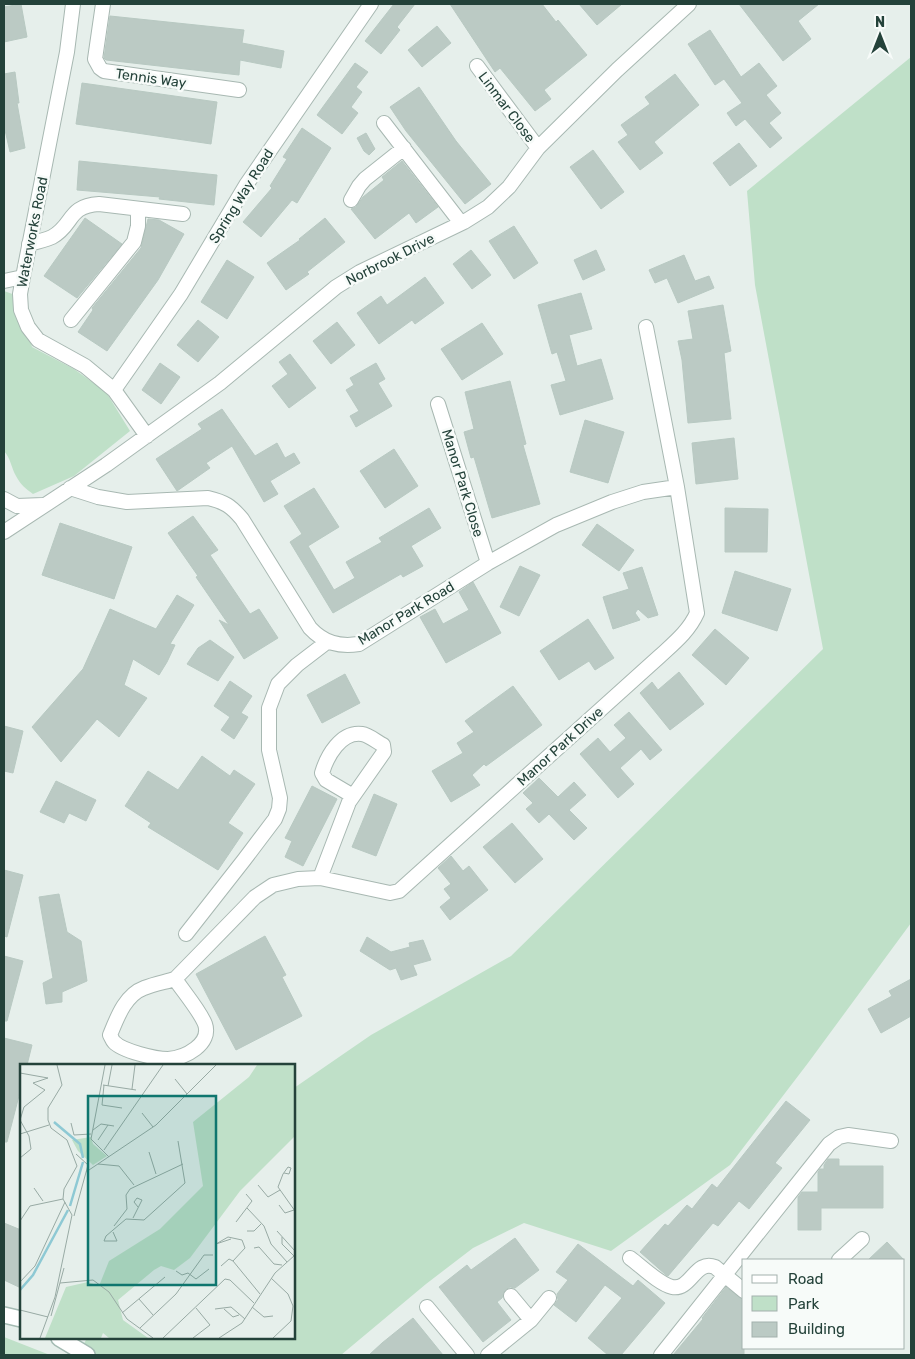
<svg xmlns="http://www.w3.org/2000/svg" width="915" height="1359" font-family="Rubik,sans-serif">
	<style>
		.green { fill: #bfe0c8 }
		.building { fill: #bbcac4; stroke: #b8c9c2 }
		.lines { fill: none; stroke-linecap: round; stroke-linejoin: round }
		.street-casing { stroke: #a8b8b2; stroke-width: 16 }
		.secondary-casing { stroke: #a4bbb3; stroke-width: 18 }
		.street { stroke: #fff; stroke-width: 14 }
		.secondary { stroke: #fff; stroke-width: 15 }
		.labels { text-anchor: middle; stroke-width: 5; stroke-linejoin: round; paint-order: stroke }
		.street-label { font-size: 14px; fill: #24423a; stroke: #f7fbf9 }
		.inset-river { fill: none; stroke: #8ec9d4; stroke-width: 2.5 }
		.inset-road { fill: none; stroke: #98aaa4; stroke-width: 1 }
		.view { fill: #0f766e; fill-opacity: 0.15; stroke: #0f766e; stroke-width: 2.5 }
		.inset-edge { fill: none; stroke: #24423a; stroke-width: 2.5 }
	</style>
	<rect width="100%" height="100%" fill="#e6efeb"/>
	<path class="green" d="M911,57V923L808,1063L730,1165L611,1251L524,1223L473,1248L426,1284L341,1355H78L87,1338H294V1088L371,1035L511,956L823,649L755,285L747,191Z
		M4,291L18,296L32,347L74,369L106,392L130,431L74,476L33,494C26,489 20,484 16,476C11,467 11,459 4,451Z
		M4,1337L50,1355H4Z"/>
	<path class="building" d="M21,4L27,37L4,42V7Z
		M394,4H415L397,27L400,30L381,54L365,41Z
		M450,4H542L556,22L558,20L587,55L544,90L551,99L535,111L500,68L495,72Z
		M579,4H622L597,25Z
		M739,4H819L798,21L811,39L783,61Z
		M110,16L244,30L242,43L284,51L281,68L240,60L239,75L106,60L104,58Z
		M437,26L451,43L422,67L408,50Z
		M710,30L741,77L759,63L777,86L766,95L781,113L769,123L782,138L770,148L745,119L736,126L727,113L742,103L724,79L715,85L688,44Z
		M355,63L368,72L356,87L362,92L351,107L358,113L342,134L317,115Z
		M15,72L19,103H17L25,148L10,152L5,130H4V74Z
		M675,74L699,105L654,142L663,153L640,170L618,142L628,135L621,125L650,104L645,97Z
		M82,83L217,102L211,144L76,124Z
		M419,87L456,141L491,184L465,204L406,131L390,107Z
		M302,128L331,148L297,203L292,200L261,237L243,222L272,188L270,186L287,159L283,157Z
		M366,133L375,149L369,155L364,151L357,138Z
		M739,143L757,166L730,186L713,163Z
		M593,150L624,192L601,209L570,167Z
		M79,161L217,175L214,205L159,199L160,197L77,190Z
		M402,161L438,207L416,223L409,213L375,239L351,209L356,207L363,197L384,180L382,177Z
		M85,218L122,244L77,298L44,276Z
		M325,218L345,242L307,272L309,274L286,290L267,263L300,240L299,239Z
		M148,219L159,220L184,234L158,280L107,351L78,332L93,310L92,308L141,248Z
		M514,226L538,263L514,279L489,241Z
		M471,250L491,275L472,289L453,264Z
		M596,250L605,270L583,280L574,260Z
		M684,255L695,281L709,276L714,288L678,303L667,278L655,283L649,270Z
		M227,260L254,277L227,319L201,302Z
		M425,277L444,303L415,324L412,320L379,344L357,313L381,296L387,305Z
		M581,293L592,329L569,335L577,366L601,359L613,399L560,415L551,385L566,381L557,352L552,354L538,305Z
		M723,305L731,351L724,353L731,419L688,423L682,360L678,341L693,339L688,311Z
		M198,320L219,337L198,362L177,345Z
		M337,322L355,345L331,364L313,341Z
		M482,323L503,354L462,380L441,349Z
		M290,354L316,388L289,408L272,386L288,374L279,362Z
		M160,363L180,377L161,404L142,390Z
		M376,363L385,379L378,383L392,406L356,427L350,416L359,411L346,390L354,385L350,378Z
		M510,381L526,444L523,445L540,504L492,518L474,457L471,458L464,432L474,429L465,392Z
		M222,409L255,456L277,443L285,458L294,453L300,463L270,481L278,494L264,502L232,446L206,463L210,468L177,491L156,459L202,429L198,424Z
		M585,420L624,432L608,483L570,472Z
		M734,438L738,479L696,484L692,443Z
		M394,449L418,486L385,508L360,471Z
		M314,488L339,527L308,546L334,590L355,578L346,562L382,542L379,538L429,508L441,528L411,546L423,566L403,577L401,574L333,613L290,542L302,534L284,506Z
		M725,508L768,509L767,552H725Z
		M193,516L218,550L210,555L250,614L259,609L278,638L244,659L219,620L229,625L196,577L198,576L168,533Z
		M60,523L132,547L114,599L42,575Z
		M597,524L634,550L619,571L582,545Z
		M520,566L540,575L519,616L500,607Z
		M642,567L658,615L648,618L638,609L635,613L640,620L613,629L603,597L629,589L623,573Z
		M735,571L791,589L777,631L722,613Z
		M473,582L501,633L446,663L420,617L435,609L443,624L469,610L459,592Z
		M177,595L194,605L170,644L175,645L167,662L159,675L133,659L124,685L147,698L119,737L97,719L61,762L32,727L83,669L110,609L156,629Z
		M588,619L614,658L595,670L589,661L559,680L540,651Z
		M715,629L749,658L726,685L692,655Z
		M210,640L234,657L218,681L187,664L198,648Z
		M679,672L704,704L670,730L640,693L652,682L658,690Z
		M345,674L360,703L322,723L307,695Z
		M230,681L252,696L241,713L248,717L234,739L221,730L230,717L214,706Z
		M513,686L542,725L486,766L484,764L472,775L480,785L451,802L432,771L463,753L457,743L474,732L465,721Z
		M629,712L662,750L650,760L641,749L620,768L634,784L618,798L580,754L598,738L610,752L626,738L614,725Z
		M4,726L23,731L13,773L4,771Z
		M202,756L230,776L234,770L255,784L228,823L243,833L218,870L148,827L151,823L125,806L148,771L178,790Z
		M539,778L558,797L574,782L586,795L569,810L587,828L574,840L549,814L539,823L526,809L533,803L523,793Z
		M56,781L96,800L86,821L69,813L64,823L40,812Z
		M312,786L337,799L303,866L285,857L292,841L285,838Z
		M374,794L397,804L376,856L352,847Z
		M512,823L543,859L515,883L483,847Z
		M451,856L463,871L469,866L488,890L450,920L440,907L451,898L444,889L451,884L438,868Z
		M4,870L23,875L7,937L4,936Z
		M59,894L67,932L81,941L87,981L62,992V1002L46,1004L43,983L53,978L39,897Z
		M265,936L286,975L282,977L302,1016L236,1050L196,974Z
		M367,937L391,952L410,947L409,943L423,940L431,960L413,965L417,975L401,980L396,968L390,970L360,951Z
		M4,956L23,961L7,1021H4Z
		M911,979V1016L881,1033L868,1009L892,996L889,991Z
		M4,1038L32,1045L27,1065H21V1088L7,1142H4Z
		M786,1101L810,1120L775,1163L782,1168L749,1209L739,1201L718,1226L713,1223L668,1276L666,1275L640,1252L665,1224L668,1226L687,1205L692,1209L712,1184L717,1188Z
		M828,1159H839V1166H883V1208H821V1230H798V1197L802,1192H818V1172L820,1169H824V1165Z
		M4,1223L21,1230V1288L4,1280Z
		M515,1238L539,1270L515,1288L510,1287L505,1290L502,1298L497,1302L511,1320L483,1342L439,1287L467,1265L471,1270Z
		M887,1242L904,1260H868Z
		M578,1244L633,1286L638,1280L665,1303L621,1355H608L588,1338L622,1298L605,1285L576,1322L554,1305L558,1300L557,1294L568,1280L556,1272Z
		M726,1287L744,1300V1355H673L703,1319L702,1318Z
		M413,1318L443,1355H369L382,1343Z"/>
	<g class="lines">
		<defs>
			<path id="street" d="M73,4L67,52L23,277L20,294L21,310L28,327L38,340L85,366L114,390L147,436
				M103,4L95,59L100,68L104,71L239,90
				M477,66L538,148
				M384,123L461,223
				M351,200L359,186L365,179L404,148
				M29,244C37,242 45,240 52,237C74,225 67,206 99,204L183,214
				M4,281L23,277
				M71,320L134,242L138,226V209
				M114,390L181,294L246,185L371,4
				M438,404L488,563
				M70,488L98,497L127,502L208,498C225,502 231,506 242,519L310,628C324,643 339,647 359,644L488,563L556,525L612,502L643,492L677,487
				M4,499L17,506L43,505
				M4,532L106,465L220,383L336,287L360,272L464,222L488,207L509,187L538,148L617,70L689,4
				M320,878L349,802L384,752L383,745C377,742 369,735 362,734C341,731 327,756 322,773L326,780L353,796
				M186,934L244,860L275,819L279,809L280,798L269,750V708L278,684L297,665L327,642
				M175,979L255,897L273,885L298,879L320,878L390,893L399,891L660,656C674,643 689,631 697,613L677,487L646,327
				M175,979C183,991 200,1011 205,1024C212,1044 185,1058 168,1059C156,1059 122,1051 114,1042C112,1040 112,1038 110,1035C117,1018 125,995 144,988C154,984 165,982 175,979Z
				M630,1258C641,1266 659,1284 672,1287C691,1291 695,1259 715,1267L744,1291
				M839,1260L862,1239
				M511,1296L531,1320
				M427,1307L467,1355
				M488,1355L531,1320L549,1298
				M661,1355L829,1144L839,1137L848,1135L891,1141"/>
			<path id="secondary" d="M4,1315L21,1319
				M59,1338L87,1355"/>
		</defs>
		<use href="#street" class="street-casing"/>
		<use href="#secondary" class="secondary-casing"/>
		<use href="#street" class="street"/>
		<use href="#secondary" class="secondary"/>
	</g>
	<g class="labels">
		<g class="street-label">
			<text transform="translate(151 78) rotate(8)" y="5">Tennis Way</text>
			<text transform="translate(507 107) rotate(53)" y="5">Linmar Close</text>
			<text transform="translate(241 196) rotate(-58)" y="5">Spring Way Road</text>
			<text transform="translate(32 232) rotate(-79)" y="5">Waterworks Road</text>
			<text transform="translate(390 259) rotate(-27)" y="5">Norbrook Drive</text>
			<text transform="translate(463 483) rotate(73)" y="5">Manor Park Close</text>
			<text transform="translate(406 613) rotate(-31)" y="5">Manor Park Road</text>
			<text transform="translate(560 746) rotate(-42)" y="5">Manor Park Drive</text>
		</g>
	</g>
	<g transform="translate(20 1064)">
		<rect width="275" height="275" fill="#e6efeb"/>
		<path d="M237,1H275V72L220,127L170,194L154,206L141,202L134,206L98,236L103,256L128,274H89L83,269L81,274H25L46,223L68,218L79,222L89,197L140,165L183,122L173,58L229,13ZM71,73L73,80L87,92L73,101L58,87L52,76Z" fill="#bfe0c8"/>
		<path class="inset-river" d="M34,58L60,80L63,94M50,142L63,98M0,226L13,211L48,146"/>
		<path class="inset-road" d="M85,1L71,75L89,93M0,9L28,14L13,19L25,26L4,43L0,56L9,72L11,85L0,94M155,15L167,30M83,21L116,26M84,21L82,41L102,44M88,22L92,1M112,25L115,1M122,49L133,63M51,59L54,71L71,70M73,66L81,60L94,62M0,70L29,61M78,76L88,61M84,86L143,1M129,88L136,110M78,100L99,102L114,121M66,108L136,61L196,1M264,109L269,110L271,104L268,103L263,110L258,123L275,147M238,121L248,133L260,126M14,124L23,137M259,141L265,149L274,146M118,143L114,138L117,134L122,136M227,144L244,162L251,180L267,198M54,152L68,101L56,90M113,154L122,136M0,157L10,142L43,135M216,158L232,137L226,130M94,162L107,145L106,131L110,125L163,100M227,167H234L241,160M257,167L275,187M93,168L97,177H84L86,172L106,155L124,156L165,119L158,77M262,173V180L274,192M211,175L196,180L208,173L222,176L225,184L213,197L240,230M234,184L239,183L254,200L262,201M201,202L209,195L213,197M156,207L162,211L168,209L176,215L189,205M251,214L268,230L273,242L271,257L253,274M0,218L15,202L45,138M40,219L73,216L89,228L107,255L133,274M119,235L133,251M232,243L244,253L253,252M195,245L211,243L225,255M204,245L213,253L219,251M0,246L28,253M102,249L145,213M31,252L44,204M120,264L156,230L184,191H193M20,274L35,233L52,151L43,135L44,125L57,102L47,76L31,64L28,56V44L42,21L37,1M143,274L205,215L210,216L234,239M173,274L190,261L176,244M199,274L222,259L255,209L275,191"/>
		<path class="view" d="M68,32H196V221H68Z"/>
		<rect width="275" height="275" class="inset-edge"/>
	</g>
	<rect width="915" height="1359" fill="none" stroke="#24423a" stroke-width="10"/>
	<rect x="742" y="1259" width="162" height="90" fill="#f7fbf9" stroke="#a3b1ad"/>
	<rect x="752" y="1275" width="25" height="8" fill="#ffffff" stroke="#a3b1ad"/>
	<text x="788" y="1284" font-size="15" fill="#24423a">Road</text>
	<rect x="752" y="1296" width="25" height="15" fill="#bfe0c8" stroke="#a3b1ad"/>
	<text x="788" y="1309" font-size="15" fill="#24423a">Park</text>
	<rect x="752" y="1322" width="25" height="15" fill="#bbcac4" stroke="#a3b1ad"/>
	<text x="788" y="1334" font-size="15" fill="#24423a">Building</text>
	<g transform="translate(880 35)" stroke="#f7fbf9" stroke-width="4" paint-order="stroke">
	<path d="M0-4L9 19L0 12L-9 19Z" fill="#24423a"/>
	<text y="-8" font-size="14" font-weight="bold" text-anchor="middle" fill="#24423a">N</text>
	</g>
</svg>
